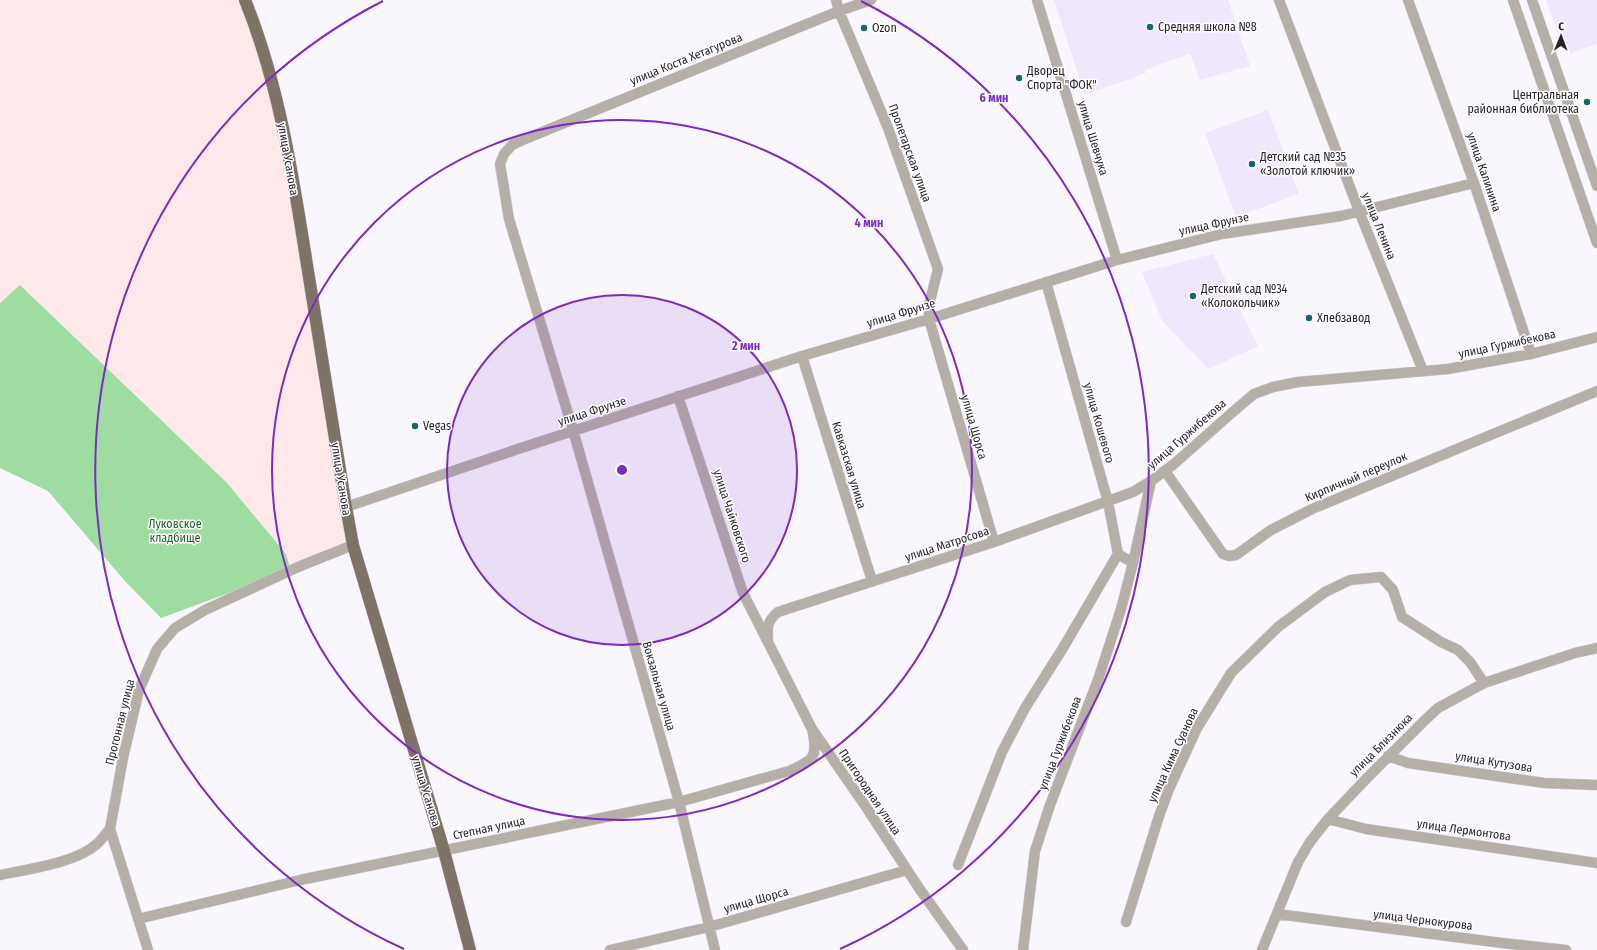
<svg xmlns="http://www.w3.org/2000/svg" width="1597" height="950" font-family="'Fira Sans Condensed',sans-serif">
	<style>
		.built { fill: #f0e7fc }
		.industrial { fill: #fee8e9 }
		.green { fill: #9fdca2 }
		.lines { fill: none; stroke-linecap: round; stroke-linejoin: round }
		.minor-casing { stroke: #d4d0d8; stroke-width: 11 }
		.major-casing { stroke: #d4d0d8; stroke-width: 13 }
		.minor { stroke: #b6afa8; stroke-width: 10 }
		.major { stroke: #7f7267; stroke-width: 12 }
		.ring { fill: none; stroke: #7b2cbf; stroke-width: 2 }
		.poi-dot { fill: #18666c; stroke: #fff; stroke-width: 1.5 }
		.labels { text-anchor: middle; stroke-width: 3; stroke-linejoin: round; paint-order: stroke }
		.poi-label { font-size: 12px; fill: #27232b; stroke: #fff; text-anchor: start }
		.street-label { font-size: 12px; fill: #27232b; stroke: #fff }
		.park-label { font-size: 12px; fill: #1f5e28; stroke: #fff }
		.centre { fill: #7b2cbf; stroke: #fff; stroke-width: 2 }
		.ring-label { font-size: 12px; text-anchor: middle; font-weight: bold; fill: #7b2cbf; stroke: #fff; stroke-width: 3; stroke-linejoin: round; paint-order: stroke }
	</style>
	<rect width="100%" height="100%" fill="#faf6fe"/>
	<path class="built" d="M1054,0H1228L1250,66L1200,80L1190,54L1145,70L1146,73L1085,95Z
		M1546,0H1597V44L1566,55Z
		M1268,110L1299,194L1236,217L1205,133Z
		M1213,254L1258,346L1209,369L1162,321L1142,272Z"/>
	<path class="industrial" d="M0,0H245L280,115L353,545L291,570L286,554L227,483L21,285L0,303Z"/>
	<path class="green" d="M20,285L227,483L286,554L291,570L161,618L124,580L48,491L0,468V303Z"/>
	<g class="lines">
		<defs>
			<path id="minor" d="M836,0L839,11L888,128L938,269L929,305V319L994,542
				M1037,0L1117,260
				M1279,0L1359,211L1423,371
				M1408,0L1474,183L1531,354
				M1513,0L1597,243
				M1532,0L1597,186
				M1046,282L1108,502L1118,554L1133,563
				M802,356L872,581
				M678,396L743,593L812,729L864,804L919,888L963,950
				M1165,471L1223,554L1229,556L1236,555L1271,530L1312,509L1597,391
				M346,507L524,447L802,356L929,319L1117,260L1222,234L1341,216L1474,183
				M768,641C767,627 767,621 778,612L994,542L1133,492L1151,481L1174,464L1235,410L1254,394L1273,387L1298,382L1448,369L1531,354L1597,337
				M1388,756L1408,763L1544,783L1597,785
				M1328,819L1366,829L1597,863
				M958,865L1002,752L1025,708L1063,648L1118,554
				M0,875C28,869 77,863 98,843C102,839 106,833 110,829
				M1277,914L1502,943L1566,950
				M138,919L300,880L679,802L789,771C815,760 818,757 812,729
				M1126,922L1159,816L1169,789L1197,728L1231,673L1278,627L1325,592L1350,580L1381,577L1393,590L1402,617L1441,642L1458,650L1470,662L1484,683
				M148,950L110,829L123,758L139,690L157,649L175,628L205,610L298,567L353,545
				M610,950L709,927L907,870
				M715,950L679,802L573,430L509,219L500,164L504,154L512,145L525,139L839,11L871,0
				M1023,950L1035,851L1050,805L1099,677L1121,609L1133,563L1151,481
				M1262,950L1298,862L1310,842L1328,819L1365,780L1423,722L1438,708L1484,683L1575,653L1597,648"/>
			<path id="major" d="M245,0C279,84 293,176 307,265C320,345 333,426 346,507L353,545L444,851L470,950"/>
		</defs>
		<use href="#minor" class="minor-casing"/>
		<use href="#major" class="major-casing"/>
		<use href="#minor" class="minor"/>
		<use href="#major" class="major"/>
	</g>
	<circle cx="622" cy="470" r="175" fill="#7b2cbf" fill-opacity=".12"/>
	<g class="ring">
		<circle cx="622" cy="470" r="175"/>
		<circle cx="622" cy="470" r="350"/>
		<path d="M404 949A526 526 0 0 1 383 1M861 1A526 526 0 0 1 840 949"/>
	</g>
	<g class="poi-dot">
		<circle cx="1150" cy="27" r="4"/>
		<circle cx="864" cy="28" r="4"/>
		<circle cx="1019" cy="78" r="4"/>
		<circle cx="1587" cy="102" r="4"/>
		<circle cx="1252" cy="164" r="4"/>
		<circle cx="1193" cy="296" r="4"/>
		<circle cx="1309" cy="318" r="4"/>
		<circle cx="415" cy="426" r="4"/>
	</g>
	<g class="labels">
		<g class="poi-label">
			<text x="1158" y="31">Средняя школа №8</text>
			<text x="872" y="32">Ozon</text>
			<text x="1027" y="75">Дворец<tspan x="1027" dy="14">Спорта "ФОК"</tspan></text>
			<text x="1579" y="99" text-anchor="end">Центральная<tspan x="1579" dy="14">районная библиотека</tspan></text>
			<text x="1260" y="161">Детский сад №35<tspan x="1260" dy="14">«Золотой ключик»</tspan></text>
			<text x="1201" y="293">Детский сад №34<tspan x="1201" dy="14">«Колокольчик»</tspan></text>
			<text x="1317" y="322">Хлебзавод</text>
			<text x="423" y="430">Vegas</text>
		</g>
		<g class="street-label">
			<text transform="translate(686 59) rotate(-22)" y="4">улица Коста Хетагурова</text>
			<text transform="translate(1093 138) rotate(73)" y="4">улица Шевчука</text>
			<text transform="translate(910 153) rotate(70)" y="4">Пролетарская улица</text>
			<text transform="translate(288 159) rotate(80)" y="4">улица Усанова</text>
			<text transform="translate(1484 172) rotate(71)" y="4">улица Калинина</text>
			<text transform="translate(1214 224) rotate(-12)" y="4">улица Фрунзе</text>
			<text transform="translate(1379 226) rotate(68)" y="4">улица Ленина</text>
			<text transform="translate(901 313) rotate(-17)" y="4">улица Фрунзе</text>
			<text transform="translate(1507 344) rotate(-12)" y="4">улица Гуржибекова</text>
			<text transform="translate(592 411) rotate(-18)" y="4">улица Фрунзе</text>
			<text transform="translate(1099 423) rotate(74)" y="4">улица Кошевого</text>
			<text transform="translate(974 427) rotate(74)" y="4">улица Щорса</text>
			<text transform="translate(1187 434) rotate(-41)" y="4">улица Гуржибекова</text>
			<text transform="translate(849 465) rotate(73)" y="4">Кавказская улица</text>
			<text transform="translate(1356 477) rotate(-23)" y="4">Кирпичный переулок</text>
			<text transform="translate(341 479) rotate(81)" y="4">улица Усанова</text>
			<text transform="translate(732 516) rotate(72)" y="4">улица Чайковского</text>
			<text transform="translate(947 544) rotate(-18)" y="4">улица Матросова</text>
			<text transform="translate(659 686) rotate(74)" y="4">Вокзальная улица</text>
			<text transform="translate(120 722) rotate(-76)" y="4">Прогонная улица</text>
			<text transform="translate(1060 743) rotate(-69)" y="4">улица Гуржибекова</text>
			<text transform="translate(1381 745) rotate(-45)" y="4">улица Близнюка</text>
			<text transform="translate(1173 755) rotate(-65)" y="4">улица Кима Суанова</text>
			<text transform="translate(1494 762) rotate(9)" y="4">улица Кутузова</text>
			<text transform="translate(426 791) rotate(73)" y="4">улица Усанова</text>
			<text transform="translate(870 792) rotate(56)" y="4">Пригородная улица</text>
			<text transform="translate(489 828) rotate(-12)" y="4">Степная улица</text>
			<text transform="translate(1464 830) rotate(8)" y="4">улица Лермонтова</text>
			<text transform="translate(756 900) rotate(-16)" y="4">улица Щорса</text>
			<text transform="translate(1423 920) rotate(7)" y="4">улица Чернокурова</text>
		</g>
		<g class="park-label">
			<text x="175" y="528">Луковское<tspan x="175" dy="14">кладбище</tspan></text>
		</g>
	</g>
	<circle cx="622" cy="470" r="6" class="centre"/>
	<g class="ring-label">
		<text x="994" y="102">6 мин</text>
		<text x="869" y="227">4 мин</text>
		<text x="746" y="350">2 мин</text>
	</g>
	<g transform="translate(1561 36) rotate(1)" stroke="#ffffff" stroke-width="3" paint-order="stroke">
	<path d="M0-3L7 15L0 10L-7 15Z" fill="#27232b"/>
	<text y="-6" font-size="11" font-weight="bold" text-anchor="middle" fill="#27232b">С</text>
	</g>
</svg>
